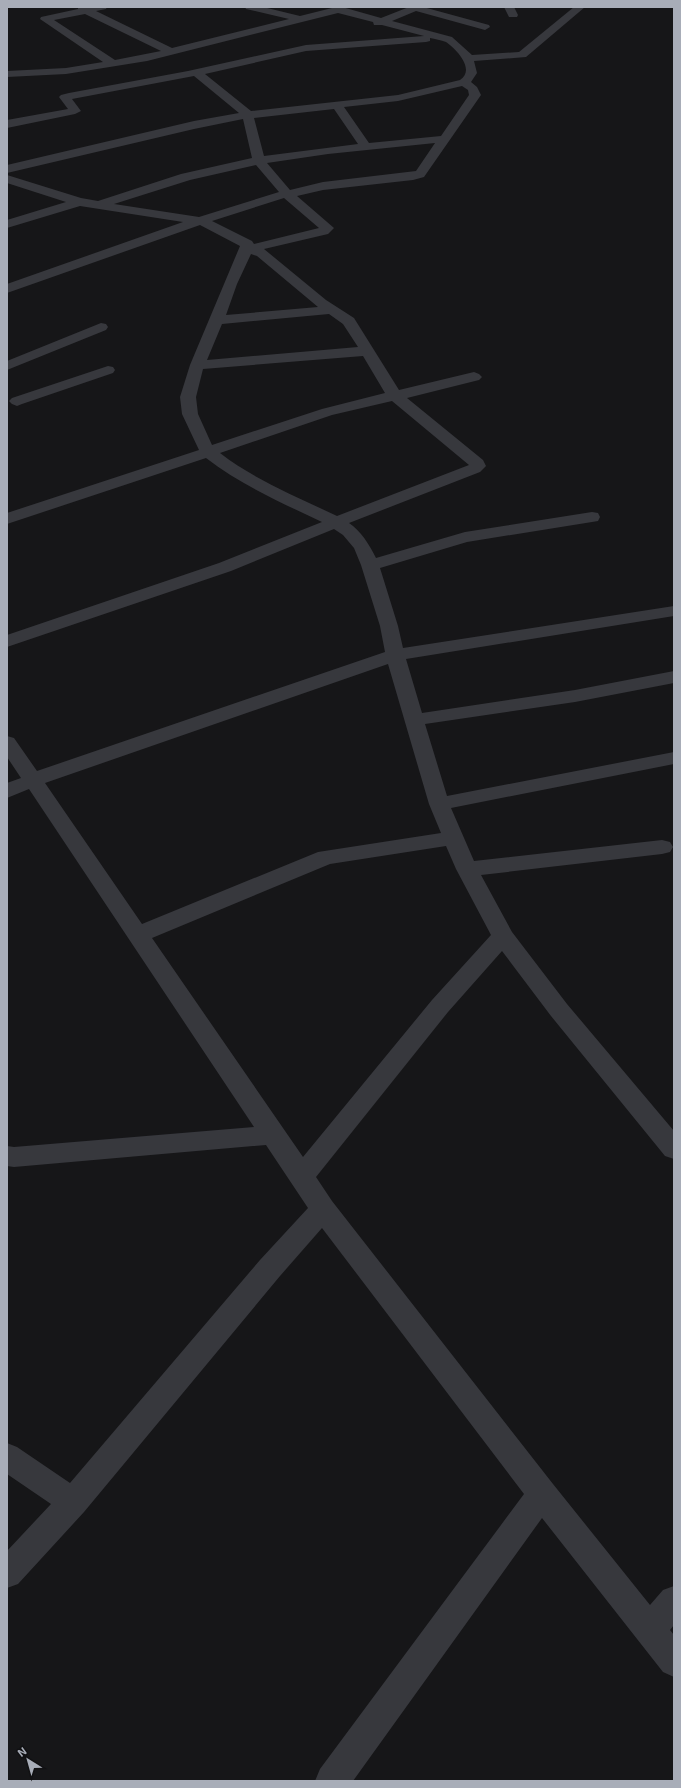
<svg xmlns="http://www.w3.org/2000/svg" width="681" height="1788" font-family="'Exo 2',sans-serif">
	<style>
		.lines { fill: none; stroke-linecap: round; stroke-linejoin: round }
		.minor { fill: #37383d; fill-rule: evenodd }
	</style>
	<rect width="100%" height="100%" fill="#161618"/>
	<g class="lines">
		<path class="minor" d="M78,7H107L106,9L96,11L172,48L289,19L246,9L245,7H263L300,16L332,8V7H342L381,18L409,7H423L489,25L490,27L485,30L416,11L392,21L452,37L472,55L519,52L574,7H585L526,57L474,61L477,73L471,82L477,87L481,95L424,177L413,180L323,190L297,196L334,228L328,234L264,249L326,300L354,318L399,390L474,372L479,374L482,377L479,380L407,398L483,460L486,466L480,472L349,523C361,531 369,544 376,558L465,532L592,512L598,513L600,517L598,521L592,522L467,542L380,568L398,626L403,648L674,606V616L406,659L422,713L575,690L674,671V683L575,702L425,724L447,796L674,752V764L451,808L474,861L662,840L670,842L673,847L670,852L662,854L481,875L512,932L567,1004L674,1131V1159L665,1156L551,1016L502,951L448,1012L316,1177L332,1201L553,1484L650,1605L663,1590L674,1586V1625L670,1630L674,1635V1677L663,1672L542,1518L353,1781H315L320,1769L524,1494L322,1228L280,1276L84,1512L18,1584L7,1588V1551L51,1504L7,1474V1443L17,1447L70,1483L260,1260L308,1208L266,1145L14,1167L7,1166V1146L14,1147L254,1127L29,789L7,798V783L21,778L7,757V736L14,738L37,771L385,652L380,626L361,565L354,548L343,535L334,529L231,571L7,647V635L219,563L322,522C282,503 241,485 206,458L7,524V513L199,450L182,414L180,397L190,365L240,246L200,225L7,293V284L183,222L80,206L7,228V220L66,202L7,183V175L81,198L98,201L181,174L252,158L243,119L194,129L7,173V165L194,121L239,113L194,76L72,99L81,111L75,114L7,128V120L68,109L59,97L61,95L69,93L188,71L306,45L424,36L382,25H374L373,22L338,13L147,61L66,74L7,77V71L66,68L103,62L40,19L41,17L78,9ZM85,14L161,51L115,60L54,20ZM430,38C435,39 441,40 446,42C456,49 476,69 460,80L398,95L251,111L205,74L306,51L426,42L430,41ZM462,86L468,90L469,95L441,136L369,143L344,107L398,101ZM334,109L358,144L264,156L254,118ZM435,143L416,171L323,182L290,190L267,163L328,154ZM256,165L279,192L199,217L114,204L190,180ZM284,198L319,228L254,244L252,241L212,221ZM251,254L257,256L318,307L226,315L237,284ZM329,314L343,324L358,347L207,360L222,324ZM363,356L385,393L322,409L212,445L198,414L196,397L203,369ZM392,401L469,465L337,516C297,497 255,480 220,453L332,415ZM388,664L429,804L441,833L318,852L142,924L45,783ZM446,846L456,869L491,935L432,1000L303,1157L152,938L330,864Z
			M504,7H514L518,15L517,17H509Z
			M101,323L106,324L108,327L106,330L7,370V361Z
			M108,366L113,367L115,370L113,373L22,404L17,406L12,404L9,401L12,398Z"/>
	</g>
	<rect width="681" height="1788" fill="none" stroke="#a8adb8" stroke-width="16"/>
	<g transform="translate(28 1760) rotate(323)" stroke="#111113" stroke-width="3" paint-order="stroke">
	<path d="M0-3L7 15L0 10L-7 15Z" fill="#a8adb8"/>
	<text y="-6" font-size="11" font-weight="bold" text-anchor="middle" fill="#a8adb8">N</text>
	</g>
</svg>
